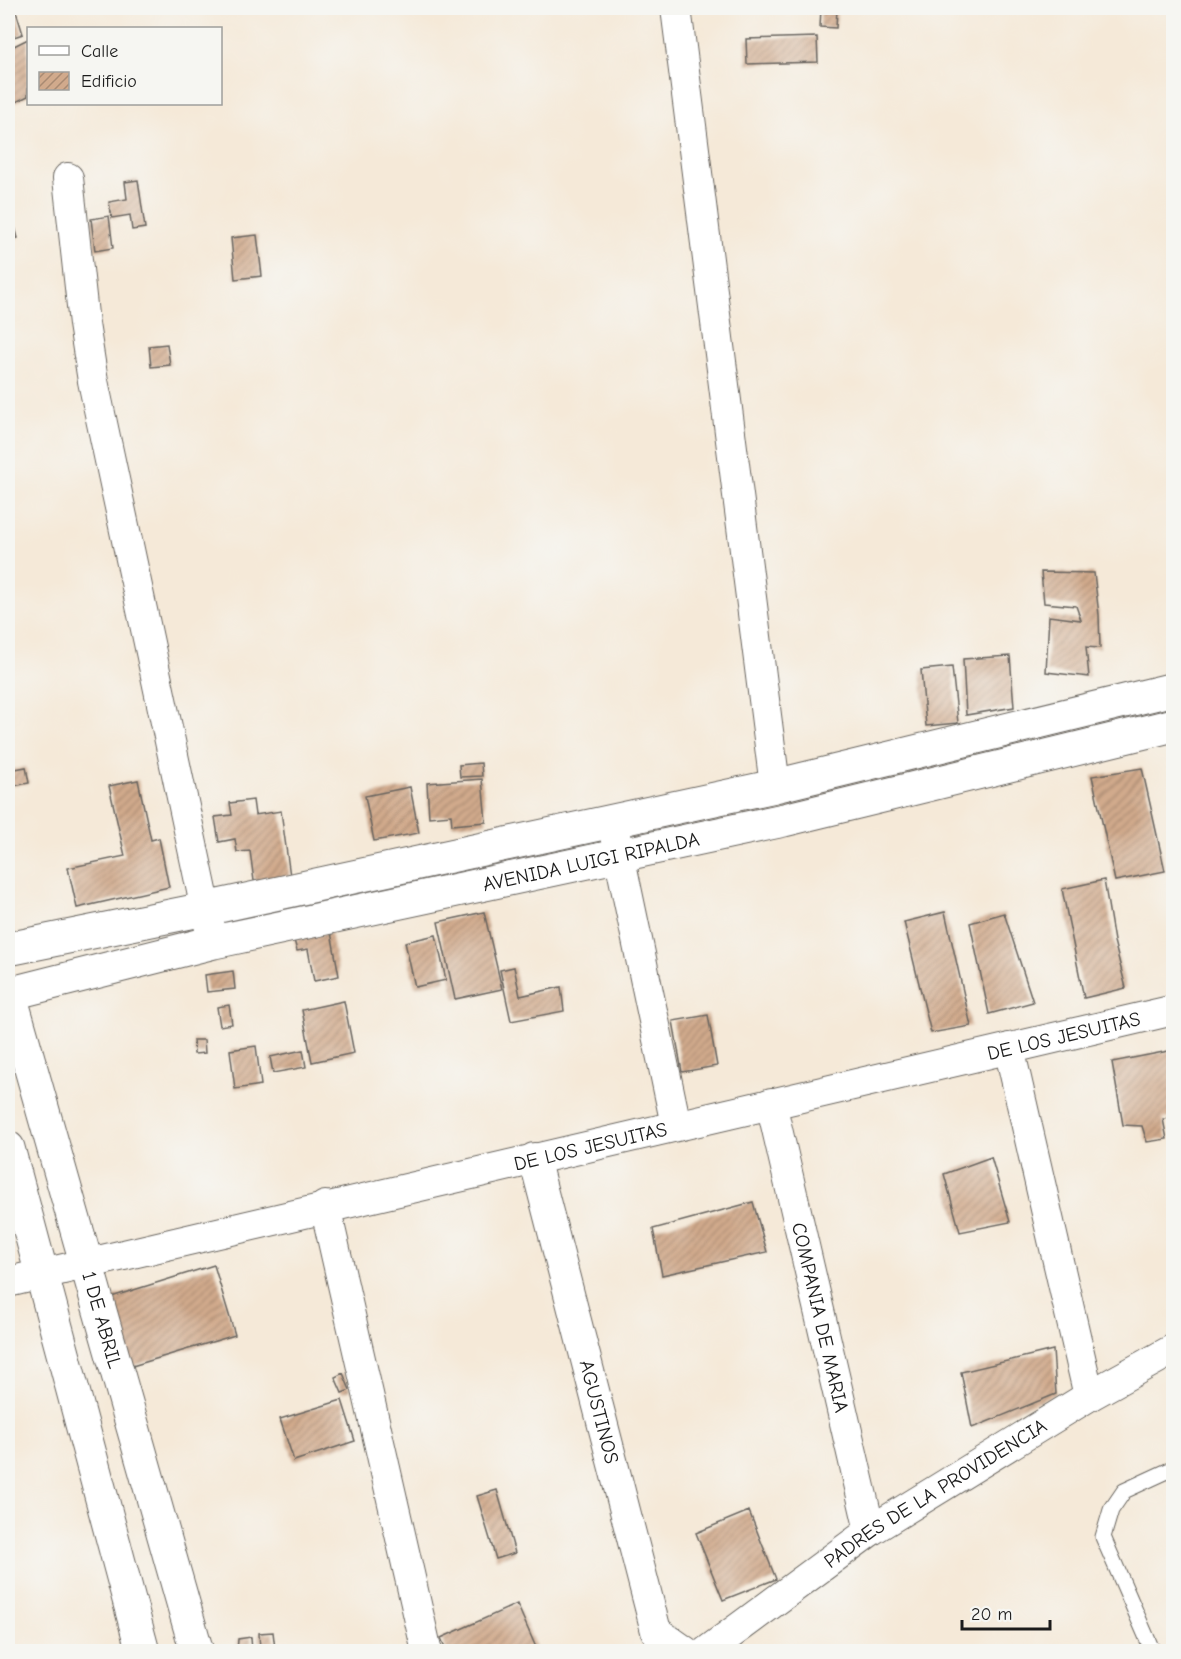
<svg xmlns="http://www.w3.org/2000/svg" width="1181" height="1659" font-family="'Comic Neue',sans-serif">
	<style>
		.building { fill: url(#building-hatch) }
		.lines { fill: none; stroke-linecap: round; stroke-linejoin: round }
		.lane-casing { stroke: #68645e; stroke-width: 17 }
		.street-casing { stroke: #68645e; stroke-width: 32 }
		.secondary-casing { stroke: #68645e; stroke-width: 35 }
		.lane { stroke: #fff; stroke-width: 15 }
		.street { stroke: #fff; stroke-width: 30 }
		.secondary { stroke: #fff; stroke-width: 33 }
		.labels { text-anchor: middle; stroke-width: 5; stroke-linejoin: round; paint-order: stroke }
		.street-label { font-size: 20px; fill: #1c1c1c; stroke: #f6f6f2 }
	</style>
	<defs>
		<pattern id="building-hatch" width="6" height="6" patternUnits="userSpaceOnUse" patternTransform="scale(1.5)"><rect width="6" height="6" fill="#d1aa8c"/><path d="M-1 1l2-2M0 6l6-6M5 7l2-2" fill="none" stroke="#a98a72"/></pattern>
	</defs>
	<rect width="100%" height="100%" fill="#f6f6f2"/>
	<filter id="ink" filterUnits="userSpaceOnUse"><feTurbulence type="fractalNoise" baseFrequency=".0167" numOctaves="2"/><feDisplacementMap in="SourceGraphic" scale="12" xChannelSelector="R" yChannelSelector="G"/><feConvolveMatrix kernelMatrix="1 2 1 2 8 2 1 2 1" color-interpolation-filters="sRGB"/></filter>
	<filter id="wash" filterUnits="userSpaceOnUse"><feTurbulence type="fractalNoise" baseFrequency=".008" numOctaves="4" result="noise"/><feDisplacementMap in="SourceGraphic" scale="24" xChannelSelector="R" yChannelSelector="G"/><feGaussianBlur stdDeviation="1.35" result="paint"/><feColorMatrix in="noise" values="0 0 0 0 0 0 0 0 0 0 0 0 0 0 0 0 0 1.4 0 .05"/><feComposite in="paint" operator="in"/></filter>
	<g filter="url(#wash)">
		<rect width="100%" height="100%" fill="#f5e9d8"/>
		<g id="blocks">
			<path class="building" d="M8,8H15L23,34L8,39Z
				M821,8H837L836,28L820,27Z
				M817,37L818,62L747,64L746,39Z
				M28,39V96L14,103L8,89V49Z
				M138,180L145,228L132,230L130,215L112,218L109,202L127,199L125,182Z
				M8,202L18,238L8,241Z
				M109,216L113,248L95,251L91,219Z
				M257,235L262,276L235,279L231,238Z
				M167,344L170,365L151,367L149,346Z
				M1041,572L1094,573L1099,615L1100,648L1086,647L1089,677L1046,672L1049,616L1081,620L1076,606L1044,603Z
				M1010,656L1014,707L966,715L963,659Z
				M952,667L958,723L926,726L921,670Z
				M481,763L482,776L460,777L459,765Z
				M26,767L29,783L13,786L10,770Z
				M1142,768L1165,871L1115,881L1092,776Z
				M482,779L486,822L452,825L451,815L429,817L427,783Z
				M138,780L151,840L159,838L169,887L77,908L68,868L125,856L109,786Z
				M410,787L419,833L374,841L365,796Z
				M253,800L255,815L281,811L290,876L254,881L250,851L237,852L235,839L219,842L215,817L232,815L230,803Z
				M1104,880L1114,941L1126,988L1084,998L1062,889Z
				M484,912L502,989L455,999L438,922Z
				M945,912L971,1026L931,1033L904,922Z
				M1004,913L1033,1002L989,1014L970,923Z
				M331,932L339,976L314,981L308,949L297,951L294,940Z
				M436,935L446,980L415,987L405,942Z
				M514,967L520,996L561,987L564,1011L511,1021L500,970Z
				M233,971L235,989L207,992L205,975Z
				M344,1001L354,1053L312,1062L302,1010Z
				M229,1005L232,1024L220,1026L217,1007Z
				M708,1015L717,1066L682,1072L673,1021Z
				M193,1040H204L205,1053L194,1054Z
				M256,1046L261,1085L235,1089L230,1050Z
				M303,1050L306,1067L273,1073L270,1057Z
				M1174,1050V1117L1163,1119L1167,1139L1147,1142L1142,1126L1123,1125L1112,1062Z
				M991,1157L1010,1222L960,1232L944,1174Z
				M753,1202L767,1252L662,1275L653,1229Z
				M214,1265L235,1335L129,1367L108,1298Z
				M1053,1350L1056,1394L972,1428L961,1372Z
				M343,1373L350,1390L342,1393L335,1377Z
				M342,1400L355,1441L294,1461L280,1419Z
				M497,1490L515,1553L496,1559L477,1496Z
				M749,1511L776,1579L723,1600L696,1533Z
				M517,1604L538,1652H447L441,1638Z
				M273,1632L275,1649L260,1650L259,1633Z
				M251,1637L252,1652H237L238,1639Z"/>
		</g>
	</g>
	<g filter="url(#ink)">
		<use href="#blocks" fill-opacity="0" stroke="#68645e" stroke-width="1.5"/>
		<g class="lines">
			<defs>
				<path id="lane" d="M1153,1652L1103,1537L1111,1510L1124,1491L1174,1468"/>
				<g id="street">
					<path d="M676,8L775,786"/>
					<path d="M68,178L84,324L93,381L211,933"/>
					<path d="M612,821L676,1125"/>
					<path d="M1009,1048L1089,1396"/>
					<path id="s1" d="M771,1103L870,1531"/>
					<path id="s2" d="M534,1158L656,1631L686,1652"/>
					<path d="M325,1206L427,1652"/>
					<path id="s3" d="M8,1282L1174,1010"/>
					<path id="s4" d="M706,1652L870,1531L1089,1396L1174,1349"/>
				</g>
				<g id="secondary">
					<path d="M8,949L205,909L775,786L1174,689"/>
					<path id="s5" d="M8,988L197,1652"/>
					<path id="s6" d="M8,994L214,942L784,820L1174,725"/>
					<path d="M8,1148L143,1652"/>
				</g>
			</defs>
			<use href="#lane" class="lane-casing"/>
			<use href="#street" class="street-casing"/>
			<use href="#secondary" class="secondary-casing"/>
			<use href="#lane" class="lane"/>
			<use href="#street" class="street"/>
			<use href="#secondary" class="secondary"/>
		</g>
	</g>
	<g class="labels">
		<g class="street-label">
			<text dy="7" stroke="none"><textPath href="#s6" startOffset="598">AVENIDA LUIGI RIPALDA</textPath></text>
			<text dy="7" stroke="none"><textPath href="#s3" startOffset="1084">DE LOS JESUITAS</textPath></text>
			<text dy="7" stroke="none"><textPath href="#s3" startOffset="598">DE LOS JESUITAS</textPath></text>
			<text dy="7" stroke="none"><textPath href="#s1" startOffset="220">COMPANIA DE MARIA</textPath></text>
			<text dy="7" stroke="none"><textPath href="#s5" startOffset="345">1 DE ABRIL</textPath></text>
			<text dy="7" stroke="none"><textPath href="#s2" startOffset="262">AGUSTINOS</textPath></text>
			<text dy="7" stroke="none"><textPath href="#s4" startOffset="279">PADRES DE LA PROVIDENCIA</textPath></text>
		</g>
	</g>
	<rect width="1181" height="1659" fill="none" stroke="#f6f6f2" stroke-width="30"/>
	<rect x="27" y="27" width="195" height="78" fill="#f6f6f2" stroke="#9f9f9c" stroke-width="1.5"/>
	<rect x="39" y="46" width="30" height="9" fill="#ffffff" stroke="#9f9f9c" stroke-width="1.5"/>
	<text x="81" y="57" font-size="18" fill="#1c1c1c">Calle</text>
	<rect x="39" y="72" width="30" height="18" fill="url(#building-hatch)" stroke="#9f9f9c" stroke-width="1.5"/>
	<text x="81" y="87" font-size="18" fill="#1c1c1c">Edificio</text>
	<path d="M962 1620v9h88v-9" fill="none" stroke="#1c1c1c" stroke-width="3"/>
	<text x="971" y="1620" font-size="18" fill="#1c1c1c" stroke="#f6f6f2" stroke-width="4.5" paint-order="stroke">20 m</text>
</svg>
